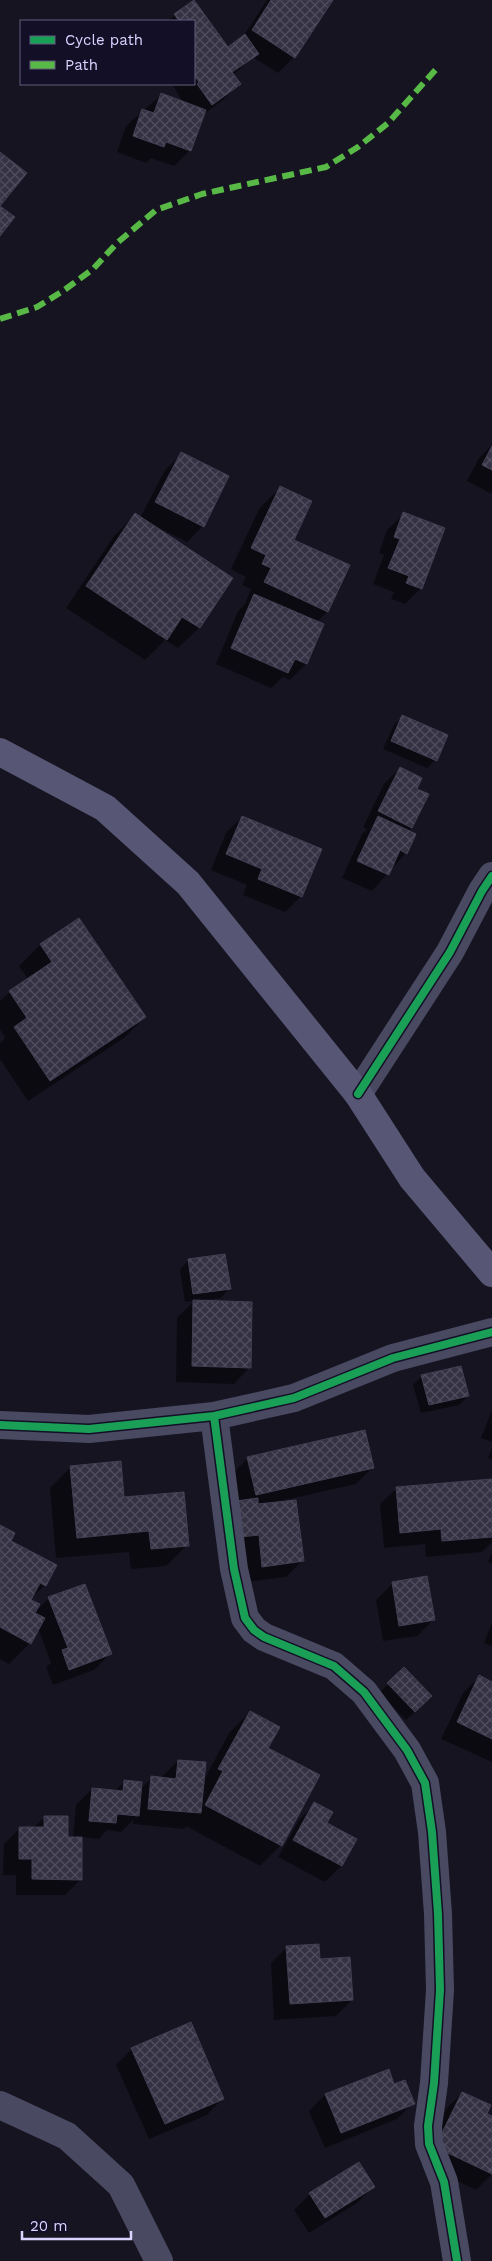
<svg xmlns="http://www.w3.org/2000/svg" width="492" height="2261" font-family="'Work Sans',sans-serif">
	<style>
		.shadow { fill: #0007 }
		.building { fill: url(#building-cross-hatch); stroke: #433f54 }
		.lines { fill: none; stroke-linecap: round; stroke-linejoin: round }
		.street { stroke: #4a4962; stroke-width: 28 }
		.secondary { stroke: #575674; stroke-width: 28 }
		.quiet { stroke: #58b947; stroke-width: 6; stroke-dasharray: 12 6; stroke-linecap: butt }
		.cycleway-casing { stroke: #130f26; stroke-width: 11 }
		.cycleway { stroke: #1a9f57; stroke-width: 8 }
	</style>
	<defs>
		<pattern id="building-cross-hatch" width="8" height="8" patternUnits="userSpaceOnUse" patternTransform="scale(1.25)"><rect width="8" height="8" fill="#343243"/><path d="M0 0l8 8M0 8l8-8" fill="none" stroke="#514f5f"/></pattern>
	</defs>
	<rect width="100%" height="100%" fill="#161421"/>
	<path class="shadow" d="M267,0H331L294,57L278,73L253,57L233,75L239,84L223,100L203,115L190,150L174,166L151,158L146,163L117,152L126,126L161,95L184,104L172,84H194V21H168L194,1L227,49L242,38Z
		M492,445V494L467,481L479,458Z
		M182,454L203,526L187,542L151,524L231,579L199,628L178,648L165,640L145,660L66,608L114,536L135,515L140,518L165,470Z
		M280,488L292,541L327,612L317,622L306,664L290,680L283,677L271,688L216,664L238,611L245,604L251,589L242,585L246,577L231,569L259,509Z
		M404,514L421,588L405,604L391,599L394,592L373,584L384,555L379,553L387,530Z
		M403,716L435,760L427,768L383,749L394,725Z
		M400,768L411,828L408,831L406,853L372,891L342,878L362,834L367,829L363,827L384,784Z
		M242,817L301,896L285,912L243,895L247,885L211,870L226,833Z
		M79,919L145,1017L124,1038L28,1101L0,1059V1043L5,1038L0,1029V1001L10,992L28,979L19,966L40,945Z
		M189,1260L229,1289L221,1298L201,1300L250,1367L234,1384L176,1382L177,1318L194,1301L185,1302L180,1269Z
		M422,1376L468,1396L459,1405L421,1413L413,1385Z
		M492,1410V1442L481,1438Z
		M492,1447V1460L488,1458Z
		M248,1458L372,1468L356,1484L285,1500L302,1561L286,1577L247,1582L232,1474Z
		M71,1467L123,1498L187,1545L166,1566L131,1569L129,1552L56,1558L50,1488Z
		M492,1481V1542L482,1552L426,1557L425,1544L384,1548L380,1504L397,1488Z
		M0,1527L9,1542L45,1585L29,1600L34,1613L49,1598L110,1654L94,1670L53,1685L46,1667L51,1663L38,1628L30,1643L9,1664L0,1659Z
		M492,1553V1564L488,1562Z
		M426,1578L433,1620L417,1636L383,1641L376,1600L392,1584Z
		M492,1622V1646L484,1643Z
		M404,1669L431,1696L406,1720L379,1693Z
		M479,1677L492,1683V1762L441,1739L463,1693Z
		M250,1712L267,1748L281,1845L260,1866L186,1826L184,1829L133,1824V1820L121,1832L107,1830L99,1839L81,1837V1879L65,1895H16V1875H3L4,1844L20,1828H33L45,1817L67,1838H73L76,1805L92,1789L115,1791L125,1781L140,1789L152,1778L162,1777L178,1761L203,1782L229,1733Z
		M315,1804L325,1824L355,1840L341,1866L325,1882L278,1857L299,1820Z
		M287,1947L352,2000L336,2016L274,2020L271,1963Z
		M132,2049L223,2098L207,2115L149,2139L116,2065Z
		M388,2071L394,2085L413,2103L397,2119L325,2148L309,2111L325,2095Z
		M462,2093L485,2115L492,2118V2174L476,2190L420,2163L446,2109Z
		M373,2187L357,2203L309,2233L294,2210L310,2194Z"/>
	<path class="building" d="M194,0L228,47L245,34L259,54L232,72L241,84L212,105L197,84L199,82L194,75V21H179L174,14Z
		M271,0H333L295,58L252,30Z
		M161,93L206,110L191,151L166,142L164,147L133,136L142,109L154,113Z
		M0,152L27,173L0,206L15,217L0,236Z
		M492,446V470L482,465Z
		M181,452L229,476L204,527L155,502Z
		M280,486L312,501L294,540L350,565L328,612L264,582L271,568L262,564L266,555L251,548Z
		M403,512L445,528L422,589L406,583L409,576L388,568L400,539L394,537Z
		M135,513L233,578L200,628L182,617L167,640L86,586Z
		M254,594L324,624L307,664L295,659L288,673L231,648Z
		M402,715L448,735L437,761L391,741Z
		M400,767L422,778L417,789L429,794L412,828L378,811Z
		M242,816L322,849L302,897L258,879L262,869L226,854Z
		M378,816L416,834L407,854L400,850L389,875L357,861Z
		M79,918L146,1017L50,1081L14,1027L27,1018L9,991L52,962L40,944Z
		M225,1254L231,1289L193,1294L188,1259Z
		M193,1300L252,1302L251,1368L192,1366Z
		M461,1366L469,1396L429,1405L421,1375Z
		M365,1430L374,1468L256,1495L247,1457Z
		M121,1461L124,1497L184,1492L189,1546L151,1549L149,1531L77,1538L70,1466Z
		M492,1479V1537L442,1541L441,1529L400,1533L396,1487Z
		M258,1498V1504L296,1500L304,1561L262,1567L259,1535L240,1537L236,1501Z
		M0,1525L15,1533L11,1541L57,1565L46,1586L40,1583L31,1600L40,1604L35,1613L45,1618L31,1644L0,1627Z
		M427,1576L435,1620L399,1626L392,1582Z
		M85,1584L112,1654L69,1670L62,1650L68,1648L48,1597Z
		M404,1667L432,1696L415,1712L387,1683Z
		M479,1675L492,1682V1739L457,1722Z
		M250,1711L280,1727L268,1748L320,1775L282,1846L205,1805L223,1771L218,1769Z
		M178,1760L206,1762L201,1813L148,1809L151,1776L176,1779Z
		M124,1780L142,1782L139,1816L117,1814L116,1823L89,1821L92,1788L123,1791Z
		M314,1802L333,1812L327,1823L357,1839L342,1866L293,1840Z
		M44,1816H68V1837H82V1880L32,1879V1859H19V1827H44Z
		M319,1944L320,1959L350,1957L353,2000L290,2004L286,1946Z
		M191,2022L224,2099L165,2124L131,2048Z
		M389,2069L394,2084L405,2080L415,2104L341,2133L325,2094Z
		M462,2092L491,2105L487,2114L492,2116V2174L435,2147Z
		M359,2162L375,2187L325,2218L309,2193Z"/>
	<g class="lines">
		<path class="street" d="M358,1094L450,952L482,891L492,876
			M214,1416L234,1569L245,1618L254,1630L264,1637L334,1666L364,1692L407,1750L425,1783L432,1832L438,1914L440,1990L434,2083L428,2126L429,2144L444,2182L457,2261
			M0,1425L89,1429L214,1416L294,1398L393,1358L492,1332
			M0,2105L67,2136L121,2185L159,2261"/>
		<path class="secondary" d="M0,752L105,808L188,883L358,1094L412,1178L492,1273"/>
		<path class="quiet" d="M0,319L37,307L63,291L93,269L117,243L156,210L202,194L326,167L358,147L388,123L438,67"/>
		<defs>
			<path id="cycleway" d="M358,1094L450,952L482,891L492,876
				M214,1416L234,1569L245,1618L254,1630L264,1637L334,1666L364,1692L407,1750L425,1783L432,1832L438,1914L440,1990L434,2083L428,2126L429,2144L444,2182L457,2261
				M0,1425L89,1429L214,1416L294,1398L393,1358L492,1332"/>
		</defs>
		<use href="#cycleway" class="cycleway-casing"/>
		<use href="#cycleway" class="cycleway"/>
	</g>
	<rect x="20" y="20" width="175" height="65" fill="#130f26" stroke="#625e7d"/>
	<rect x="30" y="36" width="25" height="8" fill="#1a9f57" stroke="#625e7d"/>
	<text x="65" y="45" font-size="15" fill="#d9d4ff">Cycle path</text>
	<rect x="30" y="61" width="25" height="8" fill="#58b947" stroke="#625e7d"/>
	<text x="65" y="70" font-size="15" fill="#d9d4ff">Path</text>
	<path d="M22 2231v8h109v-8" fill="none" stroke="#d9d4ff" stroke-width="2.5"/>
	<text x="30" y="2231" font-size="15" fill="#d9d4ff" stroke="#130f26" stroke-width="4" paint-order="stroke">20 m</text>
</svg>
